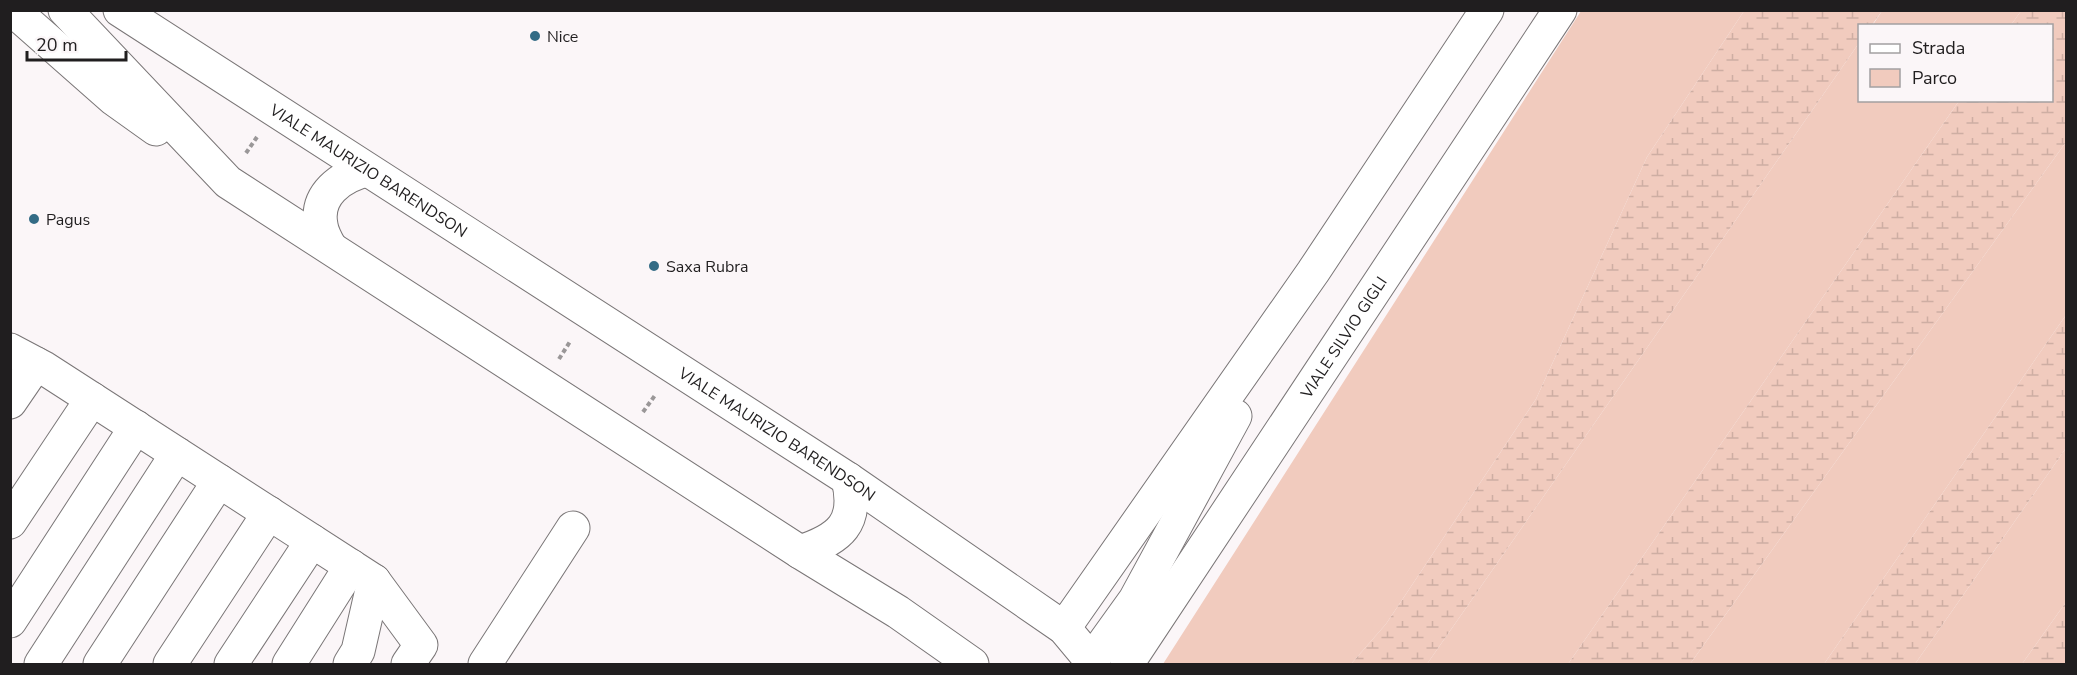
<svg xmlns="http://www.w3.org/2000/svg" width="2077" height="675" font-family="'Nunito Sans',sans-serif">
	<style>
		.green { fill: #f1cbbe }
		.wetland { fill: url(#wetland-marsh) }
		.lines { fill: none; stroke-linecap: round; stroke-linejoin: round }
		.minor-casing { stroke: #7a7677; stroke-width: 35 }
		.path { stroke: #9a9798; stroke-width: 4; stroke-dasharray: 4.5 3; stroke-linecap: butt }
		.minor { stroke: #fff; stroke-width: 33 }
		.poi-dot { fill: #336b85; stroke: #fbf6f8; stroke-width: 2 }
		.labels { text-anchor: middle; stroke-width: 5; stroke-linejoin: round; paint-order: stroke }
		.poi-label { font-size: 16px; fill: #201e1f; stroke: #fbf6f8; text-anchor: start }
		.street-label { font-size: 16px; fill: #201e1f; stroke: #fbf6f8 }
	</style>
	<defs>
		<pattern id="wetland-marsh" width="20" height="14" patternUnits="userSpaceOnUse" patternTransform="scale(1.5)"><rect width="20" height="14" fill="#f1cbbe"/><path d="M1 5h8M5 5V1M11 12h8M15 12V8" fill="none" stroke="#ceaea3"/></pattern>
	</defs>
	<rect width="100%" height="100%" fill="#fbf6f8"/>
	<path class="green" d="M1581,11H1744L1647,157L1536,399L1386,624L1351,664H1163Z
		M1882,11H2021L2011,25L1872,26Z
		M1859,43L1860,100L1959,101L1568,664H1427Z
		M2066,142V315L1824,664H1690Z
		M2066,448V602L2022,664H1915Z"/>
	<path class="wetland" d="M1744,11H1882L1872,25L1860,26L1859,43L1427,664H1351L1386,624L1536,399L1647,157Z
		M2021,11H2066V142L1690,664H1568L1959,101L2052,100V26L2011,25Z
		M2066,315V448L1915,664H1824Z
		M2066,602V664H2022Z"/>
	<g class="lines">
		<defs>
			<g id="minor">
				<path d="M13,10L114,99L156,129"/>
				<path d="M65,10L228,182L800,552L898,612L972,664"/>
				<path id="s1" d="M120,10L848,479L1064,628L1094,664"/>
				<path d="M330,247C326,240 322,233 321,225C315,195 341,176 367,170"/>
				<path d="M10,350L44,368L374,581L421,645L408,664"/>
				<path d="M10,402L36,364"/>
				<path d="M10,522L92,399"/>
				<path d="M800,552C840,539 859,523 848,479"/>
				<path d="M10,621L136,427"/>
				<path d="M1064,628L1313,272L1487,10"/>
				<path d="M41,664L177,454"/>
				<path d="M100,664L219,481"/>
				<path d="M170,664L269,513"/>
				<path d="M231,664L312,541"/>
				<path d="M289,664L351,566"/>
				<path d="M350,664L358,651L374,581"/>
				<path d="M485,664L573,528"/>
				<path d="M1089,664L1135,600L1235,416"/>
				<path id="s2" d="M1127,664L1560,10"/>
			</g>
		</defs>
		<use href="#minor" class="minor-casing"/>
		<path class="path" d="M246,153L257,137
			M559,359L571,340
			M643,412L656,394"/>
		<use href="#minor" class="minor"/>
	</g>
	<g class="poi-dot">
		<circle cx="535" cy="36" r="6"/>
		<circle cx="34" cy="219" r="6"/>
		<circle cx="654" cy="266" r="6"/>
	</g>
	<g class="labels">
		<g class="poi-label">
			<text x="547" y="42">Nice</text>
			<text x="46" y="225">Pagus</text>
			<text x="666" y="272">Saxa Rubra</text>
		</g>
		<g class="street-label">
			<text dy="6" stroke="none"><textPath href="#s1" startOffset="296">VIALE MAURIZIO BARENDSON</textPath></text>
			<text dy="6" stroke="none"><textPath href="#s2" startOffset="392">VIALE SILVIO GIGLI</textPath></text>
			<text dy="6" stroke="none"><textPath href="#s1" startOffset="782">VIALE MAURIZIO BARENDSON</textPath></text>
		</g>
	</g>
	<rect width="2077" height="675" fill="none" stroke="#201e1f" stroke-width="24"/>
	<rect x="1858" y="24" width="195" height="78" fill="#fbf6f8" stroke="#a3a0a1" stroke-width="1.5"/>
	<rect x="1870" y="44" width="30" height="9" fill="#ffffff" stroke="#a3a0a1" stroke-width="1.5"/>
	<text x="1912" y="54" font-size="18" fill="#201e1f">Strada</text>
	<rect x="1870" y="69" width="30" height="18" fill="#f1cbbe" stroke="#a3a0a1" stroke-width="1.5"/>
	<text x="1912" y="84" font-size="18" fill="#201e1f">Parco</text>
	<path d="M27 51v9h99v-9" fill="none" stroke="#201e1f" stroke-width="3"/>
	<text x="36" y="51" font-size="18" fill="#201e1f" stroke="#fbf6f8" stroke-width="4.5" paint-order="stroke">20 m</text>
</svg>
